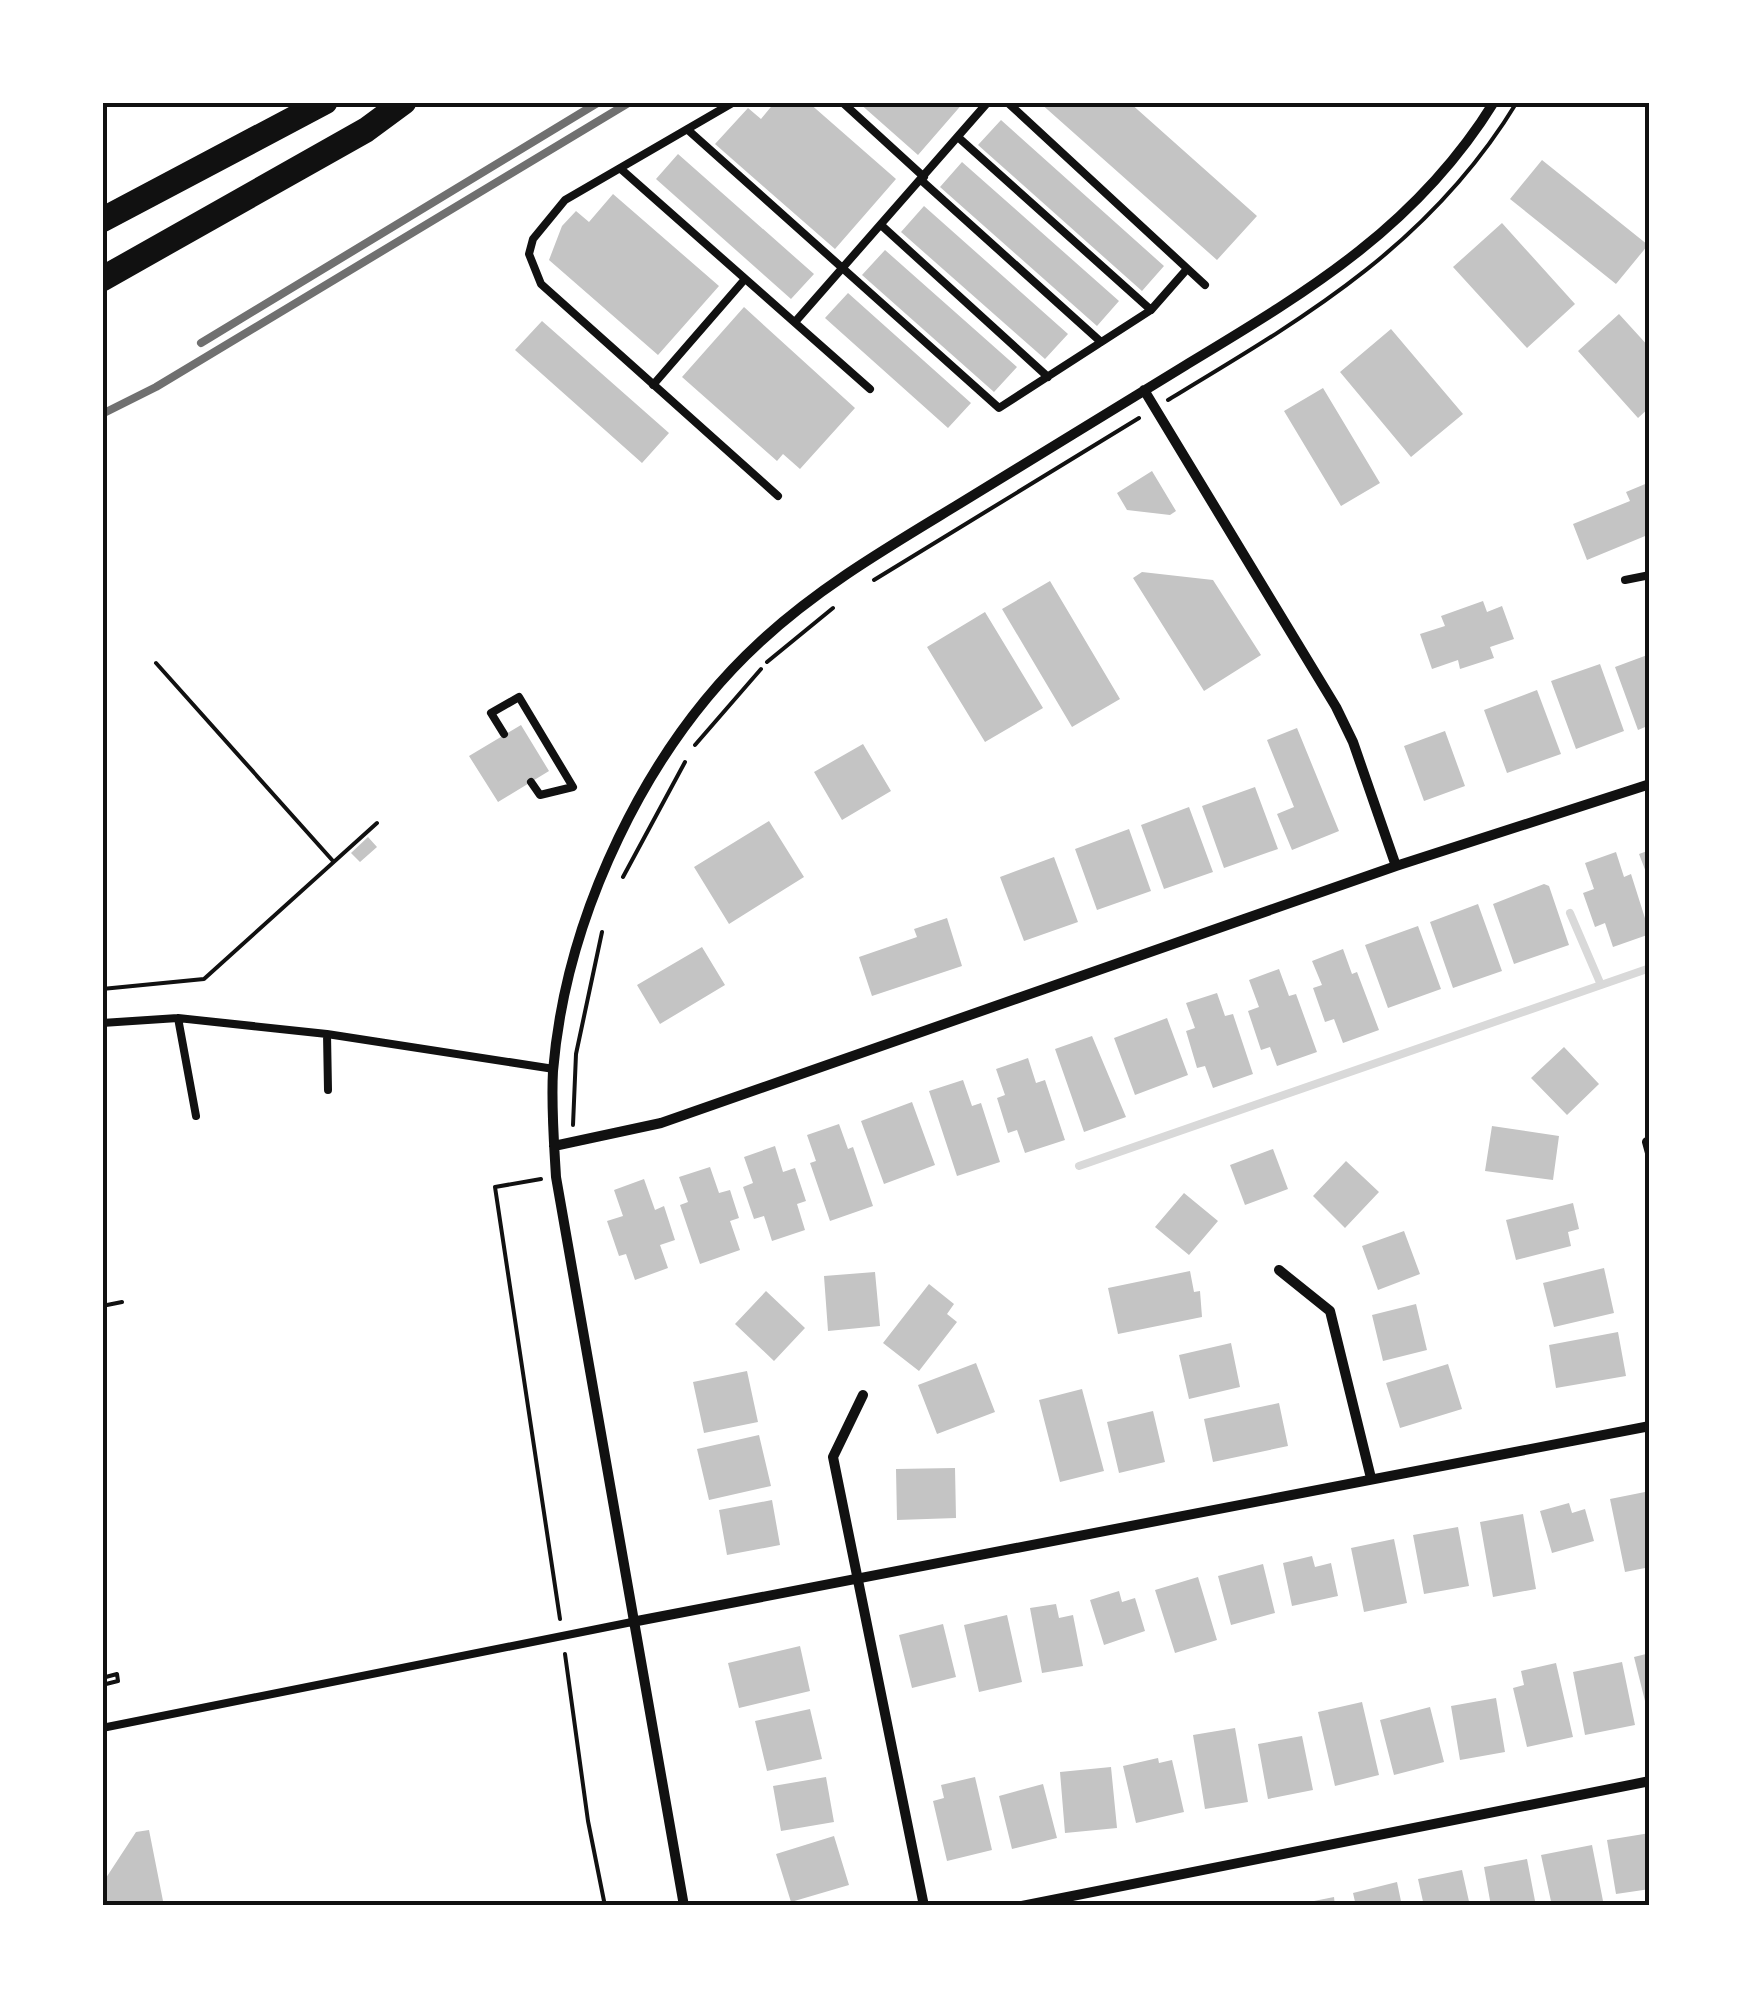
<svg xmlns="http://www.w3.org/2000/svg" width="1752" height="2008" font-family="Poppins,sans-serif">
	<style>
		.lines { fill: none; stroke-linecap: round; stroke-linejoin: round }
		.stream { stroke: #d9d9d9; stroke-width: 8 }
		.building { fill: #c4c4c4 }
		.path { stroke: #111; stroke-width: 4 }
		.service { stroke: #111; stroke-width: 8 }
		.minor { stroke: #111; stroke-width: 10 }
		.trunk { stroke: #111; stroke-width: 25 }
		.rail { stroke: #707070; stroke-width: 8 }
		.neatline { fill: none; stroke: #111; stroke-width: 4 }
	</style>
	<rect width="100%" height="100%" fill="#fff"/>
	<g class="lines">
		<path class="stream" d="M1570,913L1601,985
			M1079,1166L1650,968"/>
	</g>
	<path class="building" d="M775,102H808L896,179L835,249L715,144L748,108L761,119Z
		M858,102H964L918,155Z
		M1039,102H1129L1257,216L1217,260Z
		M1001,120L1164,266L1142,291L978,145Z
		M678,154L814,274L791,299L656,179Z
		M1542,160L1648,245L1616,284L1510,199Z
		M962,162L1119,301L1097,326L940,187Z
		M613,194L719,286L658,355L549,260L562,226L576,211L589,222Z
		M924,206L1068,334L1045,359L901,232Z
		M1502,223L1575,304L1527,348L1453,267Z
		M885,250L1017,367L994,392L862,275Z
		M848,293L971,403L948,428L825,318Z
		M744,307L855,408L800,469L783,454L777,461L682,377Z
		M1619,314L1650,348V407L1638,418L1578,351Z
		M542,321L669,433L642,463L515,350Z
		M1391,329L1463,414L1411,457L1340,372Z
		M1323,388L1380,483L1341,506L1284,411Z
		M1152,471L1176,511L1170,515L1127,510L1117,493Z
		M1650,482V534L1587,560L1573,524L1630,501L1626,492Z
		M1142,572L1213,580L1261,655L1204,691L1133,578Z
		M1050,581L1120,699L1072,727L1002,609Z
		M1483,601L1487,612L1502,606L1514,639L1490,647L1494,658L1460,669L1458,660L1432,669L1420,634L1445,626L1441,616Z
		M985,612L1043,708L985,742L927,647Z
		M1650,654V725L1638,730L1615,667Z
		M1600,664L1624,731L1576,749L1551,681Z
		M1537,690L1561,754L1507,773L1484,710Z
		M521,725L549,771L498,802L469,756Z
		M1297,728L1339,831L1292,850L1277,814L1294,807L1267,740Z
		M1445,731L1465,786L1424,801L1404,746Z
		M863,744L891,791L842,820L814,772Z
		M1255,787L1278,849L1224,868L1202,806Z
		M1189,807L1213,872L1164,889L1141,825Z
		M769,821L804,877L729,924L694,867Z
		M1129,829L1151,891L1097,910L1075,849Z
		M368,837L377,847L360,862L351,853Z
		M1650,850V880H1649L1639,854Z
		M1616,852L1624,877L1631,874L1650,934L1613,947L1605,923L1595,927L1583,893L1594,889L1585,863Z
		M1054,857L1078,922L1024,941L1000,877Z
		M1544,884L1549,886L1569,945L1514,964L1493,904Z
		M1478,904L1502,971L1453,988L1430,922Z
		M947,918L962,966L872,996L859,957L917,937L914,929Z
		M1418,926L1441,989L1388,1008L1365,945Z
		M702,947L725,985L660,1024L637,985Z
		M1343,949L1352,974L1357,972L1379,1030L1343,1043L1334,1019L1325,1022L1313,988L1322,985L1312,961Z
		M1279,969L1289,996L1296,994L1317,1052L1277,1066L1270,1047L1261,1050L1248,1011L1259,1007L1249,980Z
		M1217,993L1225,1016L1233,1014L1253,1074L1213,1088L1205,1066L1197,1068L1186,1031L1195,1028L1186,1003Z
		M1167,1018L1188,1075L1135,1095L1114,1038Z
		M1092,1036L1126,1117L1084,1132L1055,1049Z
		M1564,1047L1599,1084L1567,1115L1531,1078Z
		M1028,1058L1036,1083L1045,1080L1065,1140L1025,1153L1017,1130L1008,1133L997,1098L1005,1095L996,1069Z
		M963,1080L972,1106L981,1103L1000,1162L957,1176L929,1091Z
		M912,1102L935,1165L884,1184L861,1121Z
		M839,1124L848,1149L853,1147L873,1206L830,1221L810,1163L816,1161L807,1135Z
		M1492,1126L1559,1136L1553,1180L1485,1171Z
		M775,1146L783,1172L795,1168L806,1201L797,1204L805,1230L772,1241L764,1216L754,1219L743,1187L753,1183L744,1157Z
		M1273,1149L1288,1189L1245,1205L1230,1165Z
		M1346,1161L1379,1192L1345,1228L1313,1196Z
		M710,1167L719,1193L730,1190L739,1218L730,1221L740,1250L700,1264L680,1205L688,1202L679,1177Z
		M644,1179L655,1210L664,1206L675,1240L660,1245L668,1268L635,1280L626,1254L619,1256L607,1221L623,1216L614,1190Z
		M1184,1193L1218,1221L1189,1255L1155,1227Z
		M1573,1203L1579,1229L1568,1232L1571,1246L1516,1260L1506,1220Z
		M1404,1231L1420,1274L1378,1290L1362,1246Z
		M1604,1268L1614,1313L1554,1327L1543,1283Z
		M1190,1271L1194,1292L1200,1291L1202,1317L1118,1334L1108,1288Z
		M875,1272L880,1326L828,1331L824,1276Z
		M929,1284L954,1304L947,1314L957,1322L919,1371L883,1343Z
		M766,1291L805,1328L774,1361L735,1324Z
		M1416,1304L1427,1350L1383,1361L1372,1315Z
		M1618,1332L1626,1376L1556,1388L1549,1345Z
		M1231,1343L1240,1387L1189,1399L1179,1355Z
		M976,1363L995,1412L937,1434L918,1385Z
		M1448,1364L1462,1409L1400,1428L1386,1383Z
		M747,1371L758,1422L704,1433L693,1382Z
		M1082,1389L1104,1471L1060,1482L1039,1400Z
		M1279,1403L1288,1446L1213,1462L1204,1419Z
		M1153,1411L1165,1462L1119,1473L1107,1422Z
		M759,1435L771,1486L709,1500L697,1449Z
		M955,1468L956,1518L897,1520L896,1469Z
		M1650,1491V1567L1625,1572L1610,1499Z
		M772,1500L780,1545L727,1555L719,1510Z
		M1569,1503L1572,1513L1585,1509L1594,1541L1552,1553L1540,1511Z
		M1523,1514L1536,1589L1493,1597L1480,1522Z
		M1458,1527L1469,1586L1424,1594L1413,1535Z
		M1394,1539L1407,1603L1364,1612L1351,1548Z
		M1312,1556L1315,1567L1331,1563L1338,1596L1292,1606L1283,1563Z
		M1263,1564L1275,1613L1231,1625L1218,1576Z
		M1198,1577L1217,1640L1175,1653L1155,1590Z
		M1119,1591L1122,1602L1135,1598L1145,1631L1104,1645L1090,1600Z
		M1056,1604L1059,1618L1073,1615L1083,1666L1042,1673L1030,1608Z
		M1007,1615L1022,1682L979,1692L964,1625Z
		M943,1624L956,1677L912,1688L899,1635Z
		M800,1646L810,1691L739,1708L728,1663Z
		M1650,1653V1713H1648L1634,1657Z
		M1622,1662L1635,1725L1585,1735L1573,1672Z
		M1556,1663L1573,1737L1527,1747L1513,1688L1524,1685L1521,1671Z
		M1496,1698L1505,1752L1460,1760L1451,1706Z
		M1362,1702L1379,1775L1335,1786L1318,1712Z
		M1430,1707L1444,1762L1394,1775L1380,1720Z
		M810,1709L822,1759L767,1771L755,1721Z
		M1235,1728L1248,1802L1205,1809L1193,1735Z
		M1302,1736L1313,1790L1268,1799L1258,1744Z
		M1158,1758L1159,1763L1172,1760L1184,1812L1136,1823L1123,1766Z
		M1111,1767L1117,1828L1065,1833L1060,1772Z
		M826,1777L834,1822L781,1831L773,1786Z
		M975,1777L992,1850L947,1861L933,1801L944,1798L941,1785Z
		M1043,1784L1057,1838L1012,1849L999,1796Z
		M149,1830L164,1906H102V1884L136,1832Z
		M1650,1833V1889L1616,1894L1607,1840Z
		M834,1836L849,1885L791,1902L776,1854Z
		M1592,1845L1604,1906H1552L1541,1855Z
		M1527,1859L1536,1906H1491L1484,1867Z
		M1462,1870L1470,1906H1424L1418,1879Z
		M1397,1882L1402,1906H1356L1353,1893Z
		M1334,1897L1335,1906H1300L1299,1904Z"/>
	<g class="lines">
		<path class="path" d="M1168,400C1306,317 1431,244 1517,102
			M874,580L1139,418
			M767,662L833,608
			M156,663L333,861
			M695,745L761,669
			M623,877L685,762
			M102,989L204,979L377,823
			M573,1125L576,1054L602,932
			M541,1179L495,1187L560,1619
			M102,1306L122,1302
			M565,1654L588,1821L605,1906
			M102,1678L117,1674L118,1681L102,1685"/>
		<path class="service" d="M734,102L565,200L533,239L529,254L541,284L778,496
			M842,102L924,177
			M1007,102L1205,285
			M688,130L999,408L1151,310L1187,269
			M959,138L1151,310
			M622,170L870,389
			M921,180L1101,342
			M881,225L1048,377
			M795,322L988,102
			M653,385L745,279
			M1625,580L1650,575
			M504,734L491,713L519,697L573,787L540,795L531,782
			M178,1018L196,1116
			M102,1023L178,1018L327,1034L554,1069
			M327,1034L328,1090
			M102,1728L632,1622"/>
		<path class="minor" d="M1144,390L1336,707L1353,742L1396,866
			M1647,1142L1650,1153
			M554,1146L661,1123L1396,866L1650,784
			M1279,1270L1330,1311L1371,1478
			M863,1395L833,1457L924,1906
			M632,1622L1650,1426
			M684,1906L556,1177C554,1142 551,1106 553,1071C566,916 646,747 760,642C819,587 890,546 959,504C1035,458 1110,411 1186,365C1307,292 1417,227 1494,102
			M1022,1906L1650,1781"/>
		<path class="trunk" d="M102,220L325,102
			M102,279L366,130L404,102"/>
		<path class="rail" d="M201,343L599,102
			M102,414L156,387L630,102"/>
	</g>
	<rect width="1752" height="2008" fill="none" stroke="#ffffff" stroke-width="210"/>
	<rect x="105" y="105" width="1542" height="1798" class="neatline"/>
</svg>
